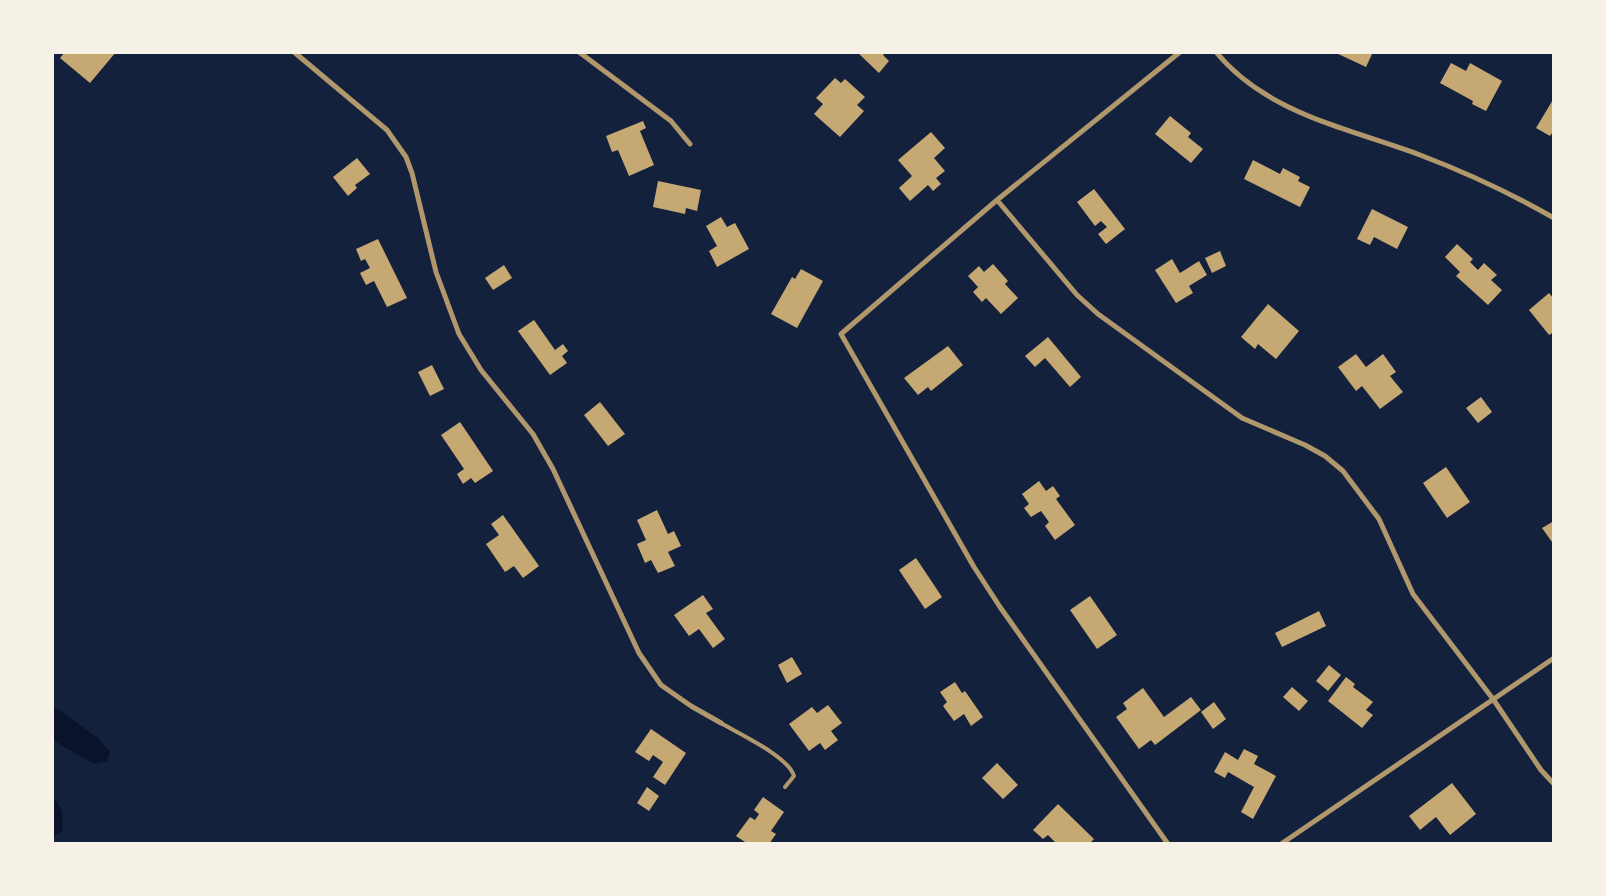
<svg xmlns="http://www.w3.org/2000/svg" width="1606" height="896" font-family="Overpass,sans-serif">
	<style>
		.water { fill: #0b132b }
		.building { fill: #c6a872 }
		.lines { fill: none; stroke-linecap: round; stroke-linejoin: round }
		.service { stroke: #b1986c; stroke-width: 4 }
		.minor { stroke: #b1986c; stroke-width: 5 }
	</style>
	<rect width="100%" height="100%" fill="#14213d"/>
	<path class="water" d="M53,706L98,738L110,752L107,761L93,764L53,740Z
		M52,797C63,806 64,818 62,831L53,838Z"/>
	<path class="building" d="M65,52H116L90,83L60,58Z
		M857,52H885L883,55L889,61L879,73Z
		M1334,52H1373L1366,67Z
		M1451,63L1466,71L1470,63L1502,81L1486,111L1472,104L1473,101L1440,83Z
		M835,78L841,83L845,79L865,97L857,105L864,111L840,137L814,114L823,104L816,98Z
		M1554,98V130L1550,136L1536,128Z
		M1170,116L1191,133L1188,137L1203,149L1191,163L1155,134Z
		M643,121L646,128L640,131L654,165L629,176L618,150L612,152L606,136Z
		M931,132L945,148L934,158L945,171L936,178L941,184L933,191L928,185L910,201L899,188L912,176L898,160Z
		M357,158L370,174L355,185L357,188L348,196L333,177Z
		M1253,160L1280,174L1283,168L1300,177L1298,181L1310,187L1300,207L1244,179Z
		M658,181L701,190L697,211L686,208L685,214L653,207Z
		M1094,189L1125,229L1106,244L1098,234L1107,227L1101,221L1095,226L1077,202Z
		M1372,209L1408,227L1397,249L1374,237L1370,245L1357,239Z
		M721,217L727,227L735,223L749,249L717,267L709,251L717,246L706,226Z
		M378,239L407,298L387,307L374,281L366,285L360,273L370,268L365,259L361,261L356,249Z
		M1457,244L1473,259L1470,262L1478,270L1484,263L1497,275L1491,280L1502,290L1488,305L1456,276L1460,272L1445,257Z
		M1220,251L1226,266L1212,273L1205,258Z
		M1172,259L1180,273L1199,261L1207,275L1189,286L1193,293L1176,303L1155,270Z
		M993,264L1008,281L1005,284L1018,298L1001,314L986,298L982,302L973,292L978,287L968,276L979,266L984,272Z
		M504,265L512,278L493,290L485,278Z
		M801,269L823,281L797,328L771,314L792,277L795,279Z
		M1549,293L1554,299V332L1549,335L1529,310Z
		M1268,304L1299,331L1276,359L1258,344L1255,349L1241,337Z
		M534,320L555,350L563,344L568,351L562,356L567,363L550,375L518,331Z
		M1048,337L1081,377L1070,387L1045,358L1035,367L1025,356Z
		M948,346L963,365L931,391L928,387L918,395L904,378Z
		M1356,354L1366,367L1383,354L1396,372L1390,376L1403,392L1380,409L1362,386L1356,391L1338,367Z
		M432,365L444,389L430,396L418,372Z
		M1481,397L1492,412L1478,423L1466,408Z
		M600,402L625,434L608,446L584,415Z
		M460,422L493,471L475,483L471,478L463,484L457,474L464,469L441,435Z
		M1446,467L1470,502L1447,518L1423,483Z
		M1039,481L1046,491L1053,486L1060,496L1056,499L1075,525L1055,540L1045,526L1049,522L1041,511L1031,517L1024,508L1029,504L1022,494Z
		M657,510L668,534L674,531L681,546L668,552L675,566L658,573L651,560L645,563L637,544L646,540L637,520Z
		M503,515L539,566L523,578L514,566L505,572L486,544L499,535L491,524Z
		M1554,521V541L1552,542L1542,528Z
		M916,558L942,597L925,609L899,570Z
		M703,595L713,609L706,613L725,639L713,648L699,629L689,636L674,615Z
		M1090,596L1117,635L1097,649L1070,610Z
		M1319,611L1326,626L1282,647L1275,633Z
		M792,657L802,674L787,683L778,665Z
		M1329,665L1341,675L1328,691L1316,681Z
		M1346,677L1355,684L1353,687L1373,702L1366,710L1373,715L1362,728L1328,701Z
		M955,682L962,693L965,691L983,717L971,726L964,714L954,721L943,706L947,702L940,692Z
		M1292,687L1308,701L1299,711L1283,697Z
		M1143,688L1164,717L1191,697L1201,710L1155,745L1151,740L1139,749L1116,717L1127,709L1123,703Z
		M1214,702L1226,719L1213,729L1201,712Z
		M828,705L842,723L831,731L838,740L825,750L820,743L809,751L789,724L812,707L817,713Z
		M651,729L686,753L665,785L653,777L663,762L653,755L649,761L635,752Z
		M1244,749L1258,756L1254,764L1276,776L1253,819L1241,812L1254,787L1228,772L1225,778L1214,772L1225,752L1238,760Z
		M997,763L1018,785L1003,799L982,778Z
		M1452,783L1476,814L1450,835L1436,817L1420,830L1409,816Z
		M647,787L659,796L649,811L637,803Z
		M763,797L784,812L771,831L776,834L769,844H748L736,836L750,817L755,820L759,814L754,810Z
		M1058,804L1094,839L1089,844H1057L1048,835L1043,839L1033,830Z"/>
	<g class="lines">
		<path class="service" d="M721,723C739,734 788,756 794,776L785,787"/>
		<path class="minor" d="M294,52L387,130L406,157L412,173L436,272L459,334L481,370L533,434L553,469L639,653L661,685L691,706L721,723
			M579,52L671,121L690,144
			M1216,52C1267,114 1348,128 1420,155C1465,172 1512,194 1554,218
			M997,200L1077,295L1098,314L1242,418L1305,445L1325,456L1343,471L1379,519L1413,594L1493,699L1541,770L1554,784
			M1168,844L1000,607L974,567L841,334L997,200L1180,52
			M1281,844L1554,658"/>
	</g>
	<rect width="1606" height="896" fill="none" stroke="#f6f1e7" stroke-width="108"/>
</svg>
